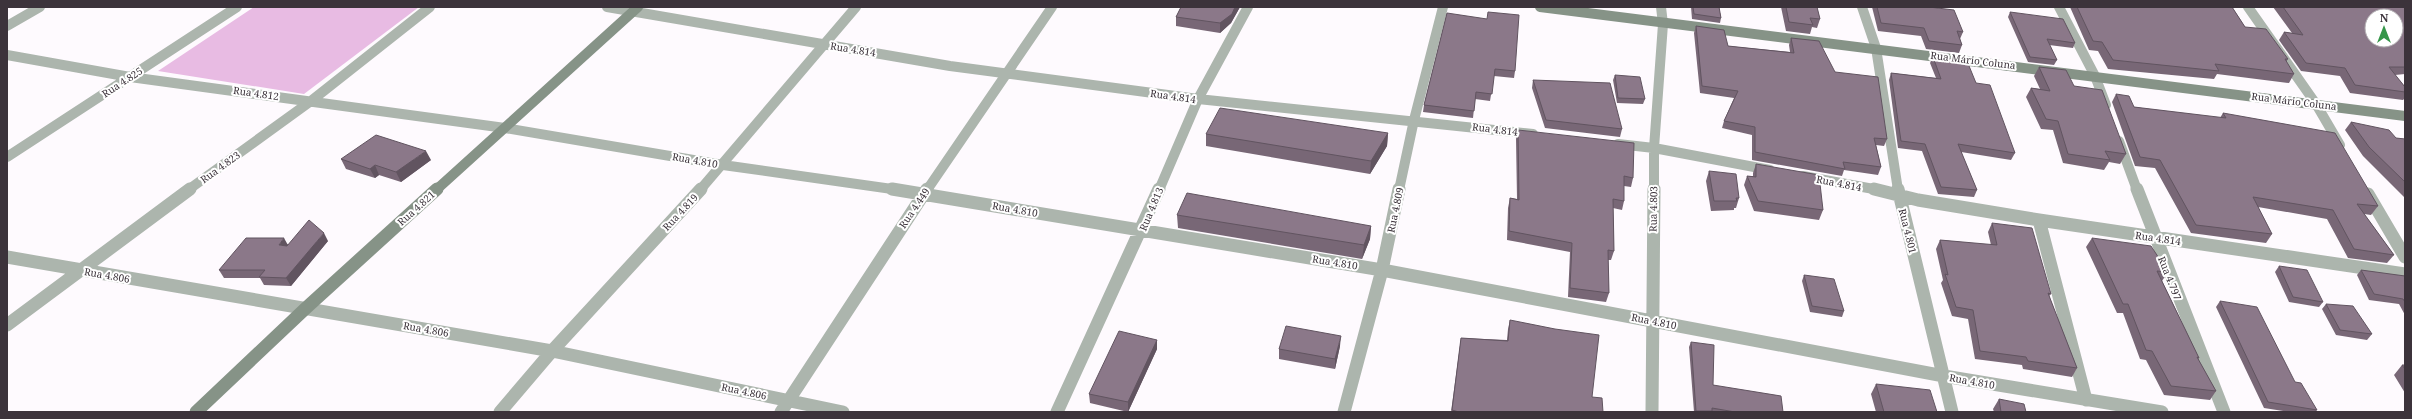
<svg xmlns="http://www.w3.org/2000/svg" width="2412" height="419" font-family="'Noto Serif',serif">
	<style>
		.green { fill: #e8bbe3 }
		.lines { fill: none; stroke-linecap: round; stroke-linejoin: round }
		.street-far1 { stroke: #acb5ad; stroke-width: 10 }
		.street { stroke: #acb5ad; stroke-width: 13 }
		.secondary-far1 { stroke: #869387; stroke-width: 10 }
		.secondary { stroke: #869387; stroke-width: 13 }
		.wall { fill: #786776 }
		.shaded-wall { fill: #615460 }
		.building { fill: #8b7889; stroke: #615460; fill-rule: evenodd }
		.labels { text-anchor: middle; stroke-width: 4; stroke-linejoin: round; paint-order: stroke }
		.street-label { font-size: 10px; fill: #3c333b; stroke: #fff }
	</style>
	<rect width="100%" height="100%" fill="#fefafe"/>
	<path class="green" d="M254,7H419L304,94L158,71Z"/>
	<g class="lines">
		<path class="street-far1" d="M607,7L950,66L1198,99L1533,134
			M1862,7L1876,48L1898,190
			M2059,7L2095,76L2106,105
			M2248,7L2316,104L2340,145
			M7,26L40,7
			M7,55L130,77L505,128L723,165L899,190
			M2119,141L2137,190
			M1618,144L1654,148L1770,170
			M7,157L237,7
			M1803,176L1879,190
			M188,190L311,101L430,7
			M700,190L856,7
			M927,190L1052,7
			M1159,190L1198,99L1248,7
			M1399,190L1414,120L1443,7
			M1654,190V148L1663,24L1661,7"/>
		<path class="street" d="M892,189L1382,270L1944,376L2162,412
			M1874,189L1918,200L2039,220L2405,274
			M1898,189L1952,412
			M2137,189L2224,412
			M2368,194L2405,257
			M2039,220L2086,400
			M7,257L552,351L843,412
			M7,325L190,189
			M500,412L552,351L701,189
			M781,412L927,189
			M1057,412L1159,189
			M1344,412L1382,270L1399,189
			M1652,412L1654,189"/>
		<path class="secondary-far1" d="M1540,7L2405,116
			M436,190L638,7"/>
		<path class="secondary" d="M196,412L306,308L437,189"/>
	</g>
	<path class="wall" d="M1181,7H1240L1231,23L1220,33L1176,26V17Z
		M1691,7H1719L1721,18L1720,23L1692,19Z
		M1781,7H1817L1820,19L1817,28L1812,27L1810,34L1786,31Z
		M1872,7H1929L1963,32L1960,39L1962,45L1959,53L1926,49L1921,36L1878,31Z
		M2070,7H2232L2245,27L2288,59L2286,62L2294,74L2289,83L2217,74L2214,79L2108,69L2098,51L2089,50Z
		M2273,7H2405V74L2395,75L2405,87V98L2403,100L2350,93L2340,76L2301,71L2279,40L2284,32L2292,33Z
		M2010,12L2075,43L2073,48L2049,45L2057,60L2054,65L2028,62L2008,17Z
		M1447,13L1515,71L1514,78L1494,76L1490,101L1475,99L1473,118L1423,112L1424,105Z
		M1696,26L1728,46L1790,52L1789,45L1791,38L1835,72L1887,139L1884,146L1876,145L1881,167L1878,175L1844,170L1842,176L1752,160V135L1722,128L1724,121L1734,98L1700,93L1694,33Z
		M1933,57L1976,83L2015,153L2011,160L1961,152L1977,190L1974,197L1938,194L1922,151L1898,148L1889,80L1891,73L1936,78L1930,63Z
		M2039,67L2074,86L2126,154L2120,164L2109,162L2104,170L2063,163L2053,130L2041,129L2026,97L2031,88L2040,89L2034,76Z
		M1615,75L1645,99L1643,104L1617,103L1613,80Z
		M1533,80L1622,129L1620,137L1545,128L1532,88Z
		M2116,94L2134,107L2220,118L2223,113L2378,206L2371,215L2364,214L2394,255L2387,263L2348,258L2327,219L2258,207L2272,234L2266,243L2191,233L2155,168L2135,166L2112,102Z
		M2351,122L2396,138L2405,139V198L2363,156L2345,130Z
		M1518,130L1633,178L1631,187L1624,186V201L1622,210L1613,208L1614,251L1611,260H1608L1609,293L1606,302L1568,297L1570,252L1507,240L1508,208L1510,198L1517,199L1516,139Z
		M1388,133L1387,146L1370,174L1206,146V134Z
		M341,159L431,160L401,182L379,175L375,178L346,169Z
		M1756,164L1823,210L1819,220L1754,211L1744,185L1747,176H1753V173Z
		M1709,171L1739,198L1736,208H1734V210L1711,211L1706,181Z
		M1177,215L1371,226L1370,239L1362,259L1178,228Z
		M1992,223L2051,294L2049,296L2077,368L2072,377L2023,369L2022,365L1975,359L1968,319L1952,316L1941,283L1943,280L1936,249L1940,240L1991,245L1988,232Z
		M2092,238L2168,272L2162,281L2199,358L2198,359L2216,391L2210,400L2164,395L2146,360L2140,359L2123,313H2117L2086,247Z
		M328,241L291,286L264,285L260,278H224L219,270L288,244Z
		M2279,266L2323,302L2319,307L2289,302L2275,272Z
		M2361,270L2405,277V315L2399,304L2369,300L2357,275Z
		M1804,275L1844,311L1842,317L1810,312L1802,281Z
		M2220,301L2317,410L2315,412H2289L2264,408L2216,307Z
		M2326,304L2372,334L2367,340L2336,335L2322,309Z
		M1510,320L1592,397L1603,412H1451L1461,338L1507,340L1508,329Z
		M1157,340V349L1128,412L1090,403L1089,394Z
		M1691,342L1713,385L1783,412H1694L1689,347Z
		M1340,346L1335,369L1279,359V349Z
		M2402,365H2405V393L2394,375Z
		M1876,384L1937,412H1876L1871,394Z
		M1999,399L2026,412H1994L1993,409Z"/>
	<path class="shaded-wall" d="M1235,7H1240L1231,23L1220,33V23Z
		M1388,133L1387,146L1370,174L1371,161Z
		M426,151L431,160L401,182L396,172Z
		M375,165L379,175L375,178L370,169Z
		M1371,226L1370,239L1362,259L1364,245Z
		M324,233L328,241L291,286L286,278Z
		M284,238L289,247L279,245Z
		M1341,336L1340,346L1335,369V359Z
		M1157,340V349L1128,412V402Z"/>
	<path class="building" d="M1181,7H1235L1232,14L1220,23L1176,17Z
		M1693,7H1719L1721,18L1694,14Z
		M1786,7H1817L1820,19L1810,18L1813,25L1789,22Z
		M1877,7H1929L1954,10L1963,32L1957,31L1962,45L1929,41L1924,28L1881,23Z
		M2077,7H2232L2245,27L2266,29L2288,59H2285L2294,74L2215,64L2219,71L2113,60L2102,42L2093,41Z
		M2283,7H2405V67H2389L2405,87V92L2355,85L2345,68L2306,63L2284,32L2303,35ZM2372,16H2396V40H2372Z
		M1488,12L1519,15L1515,71L1495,69L1492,94L1476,92L1474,111L1424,105L1447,13L1487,19Z
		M2010,12L2063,19L2075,43L2047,39L2057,60L2030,57Z
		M1696,26L1724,30L1728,46L1794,53L1791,38L1819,41L1835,72L1878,77L1887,139L1874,138L1881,167L1843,162L1845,169L1755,152V127L1724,121L1738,91L1702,86Z
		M1933,57L1967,61L1976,83L1990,85L2015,153L1958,144L1977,190L1941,187L1925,144L1901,141L1891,73L1941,79Z
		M2039,67L2066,70L2074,86L2102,90L2126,154L2105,151L2110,160L2068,154L2058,121L2046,119L2031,88L2050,91Z
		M1615,75L1640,77L1645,99L1618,98Z
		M1533,80L1610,83L1622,129L1546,120Z
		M2116,94L2129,96L2134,107L2226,118L2223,113L2335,133L2378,206L2357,204L2394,255L2354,249L2333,210L2253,197L2272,234L2196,225L2160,160L2140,157Z
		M1220,108L1388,133L1371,161L1206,134Z
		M2351,122L2389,130L2396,138L2405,139V182L2369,147Z
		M1518,130L1634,143L1633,178L1624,176V201L1613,199L1614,251L1608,250L1609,293L1570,288L1572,243L1509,231L1510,198L1519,200Z
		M376,135L426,151L396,172L375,165L370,169L341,159Z
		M1756,164L1819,175L1823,210L1758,201L1747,176L1756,177Z
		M1709,171L1736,174L1739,198H1736L1737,201H1714Z
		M1187,193L1371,226L1364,245L1177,215Z
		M309,220L324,233L286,278L259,277L265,270H219L246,238H284L279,245L287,246Z
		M1992,223L2032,228L2051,294L2048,293L2077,368L2028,361L2026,357L1980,351L1973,310L1956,307L1945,274L1948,275L1940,240L1997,245Z
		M2092,238L2151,246L2168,272L2157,271L2199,358L2197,357L2216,391L2171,386L2152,351L2146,350L2128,304H2123Z
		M2279,266L2307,270L2323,302L2293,297Z
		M2361,270L2405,276V302L2403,299L2374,294Z
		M1804,275L1834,279L1844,311L1812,306Z
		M2220,301L2257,307L2295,382L2301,383L2317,410L2268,402Z
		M2326,304L2353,306L2372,334L2340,330Z
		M1510,320L1555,329L1599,335L1592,397L1602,398L1603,412H1459L1452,410L1461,338L1508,341Z
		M1286,326L1341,336L1335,359L1279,349Z
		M1119,331L1157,340L1128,402L1089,394Z
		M1691,342L1714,345L1713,385L1781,396L1783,412H1735L1712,408V411H1696Z
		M2402,365H2405V369Z
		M1876,384L1930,390L1937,412H1884Z
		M1999,399L2024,404L2026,412H2001Z"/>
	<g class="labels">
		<g class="street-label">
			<text transform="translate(853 49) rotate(9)" y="4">Rua 4.814</text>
			<text transform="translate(1973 60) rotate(7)" y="4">Rua Mário Coluna</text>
			<text transform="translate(122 82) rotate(-33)" y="4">Rua 4.825</text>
			<text transform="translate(256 93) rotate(8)" y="4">Rua 4.812</text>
			<text transform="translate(1173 96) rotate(8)" y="4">Rua 4.814</text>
			<text transform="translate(2294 101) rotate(7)" y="4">Rua Mário Coluna</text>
			<text transform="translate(1495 129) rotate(7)" y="4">Rua 4.814</text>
			<text transform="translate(695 160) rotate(10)" y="4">Rua 4.810</text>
			<text transform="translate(220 167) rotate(-36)" y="4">Rua 4.823</text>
			<text transform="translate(1839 183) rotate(11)" y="4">Rua 4.814</text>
			<text transform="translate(416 208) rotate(-42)" y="4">Rua 4.821</text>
			<text transform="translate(914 208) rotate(-56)" y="4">Rua 4.449</text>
			<text transform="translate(1015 209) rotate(10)" y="4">Rua 4.810</text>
			<text transform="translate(1151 209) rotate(-67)" y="4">Rua 4.813</text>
			<text transform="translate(1653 209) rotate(-89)" y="4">Rua 4.803</text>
			<text transform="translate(1395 210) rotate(-78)" y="4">Rua 4.809</text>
			<text transform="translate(680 212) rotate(-47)" y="4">Rua 4.819</text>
			<text transform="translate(1908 231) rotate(76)" y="4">Rua 4.801</text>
			<text transform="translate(2158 238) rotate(8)" y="4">Rua 4.814</text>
			<text transform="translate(1335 262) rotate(9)" y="4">Rua 4.810</text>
			<text transform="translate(107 275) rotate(10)" y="4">Rua 4.806</text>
			<text transform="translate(2170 278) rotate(68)" y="4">Rua 4.797</text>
			<text transform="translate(1654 321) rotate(11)" y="4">Rua 4.810</text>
			<text transform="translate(426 329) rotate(10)" y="4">Rua 4.806</text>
			<text transform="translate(1972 381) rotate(10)" y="4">Rua 4.810</text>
			<text transform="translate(744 391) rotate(12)" y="4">Rua 4.806</text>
		</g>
	</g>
	<rect width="2412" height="419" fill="none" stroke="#3c333b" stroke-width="16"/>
	<g transform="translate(2384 28)"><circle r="19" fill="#ffffff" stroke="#b1adb1"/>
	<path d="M0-3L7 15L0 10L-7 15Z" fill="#359649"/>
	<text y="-6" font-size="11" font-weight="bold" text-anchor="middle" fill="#3c333b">N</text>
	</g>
</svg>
